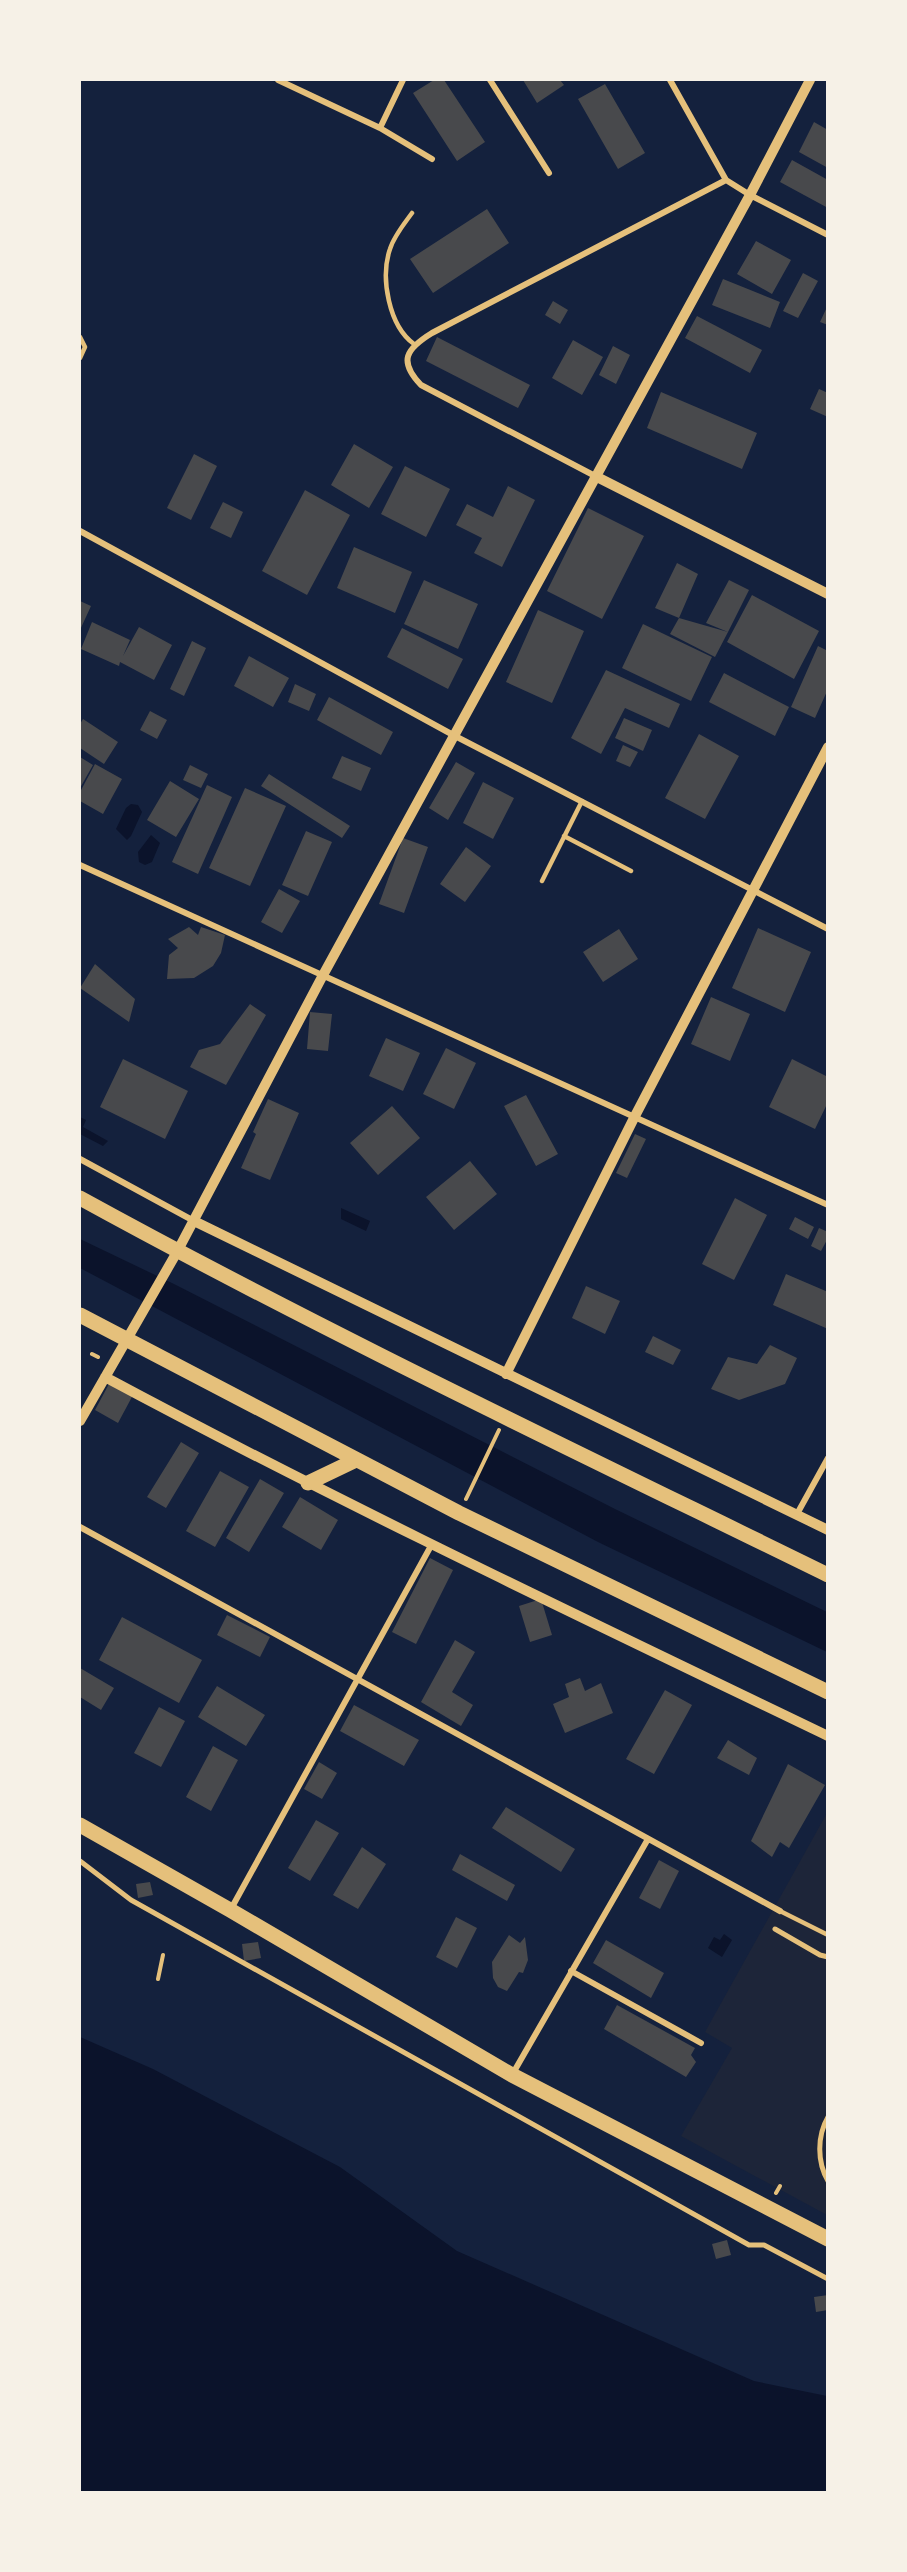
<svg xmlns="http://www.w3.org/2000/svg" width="907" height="2572" font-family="Manrope,sans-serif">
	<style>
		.green { fill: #1d2539 }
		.water { fill: #0b132b }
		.building { fill: #48494c }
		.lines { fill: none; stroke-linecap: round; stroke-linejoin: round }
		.path { stroke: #e5c07b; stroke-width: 4 }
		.service { stroke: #e5c07b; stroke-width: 4.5 }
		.pedestrian { stroke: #e5c07b; stroke-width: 5 }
		.minor { stroke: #e5c07b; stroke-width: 6 }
		.tertiary { stroke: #e5c07b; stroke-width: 10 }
		.primary { stroke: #e5c07b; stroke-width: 15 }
	</style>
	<rect width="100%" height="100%" fill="#14213d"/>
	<path class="green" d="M827,1813V2215L681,2136L732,2048L705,2032Z"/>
	<path class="water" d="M131,804L138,805L142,812L131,836L127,840L116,829L126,808Z
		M151,835L160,843L152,862L145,865L139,862L138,852Z
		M80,1117L86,1120L83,1127L108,1141L103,1146L80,1134Z
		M341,1208L370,1221L366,1231L341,1219Z
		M80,1239L174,1284L615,1509L827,1612V1652L598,1542L80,1268Z
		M724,1934L732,1940L722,1957L708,1948L714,1937L720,1940Z
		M80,2037L153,2069L340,2167L457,2251L754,2381L827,2396V2492H80Z"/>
	<path class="building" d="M434,80H444L485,142L457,161L413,93Z
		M523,80H560L564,85L537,103Z
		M605,84L645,153L618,169L578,99Z
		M814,122L828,130V168L799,152Z
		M792,160L828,180V208L780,182Z
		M487,209L509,243L433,293L410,259Z
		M756,241L791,260L772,294L737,274Z
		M803,273L818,281L798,318L783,311Z
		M723,279L780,302L770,328L712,305Z
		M553,301L568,310L560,324L545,315Z
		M828,305V325L820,322Z
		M697,316L762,350L750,373L685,338Z
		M437,337L530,385L518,408L426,361Z
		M573,340L603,357L582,395L552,378Z
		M613,346L630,355L616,384L599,375Z
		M819,389L828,393V417L810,409Z
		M661,392L757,433L742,469L647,428Z
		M354,444L393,467L369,508L331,485Z
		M194,454L217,466L191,520L167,508Z
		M405,466L450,489L426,537L381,514Z
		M508,486L535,500L502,567L474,553L482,538L456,525L467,504L493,517Z
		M305,490L350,515L307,595L262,571Z
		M223,502L243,512L231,538L210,528Z
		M588,508L644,536L602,619L547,591Z
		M354,547L412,572L395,613L337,588Z
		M677,563L698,574L679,618L655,608Z
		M424,580L478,604L458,649L404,624Z
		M729,580L749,590L728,632L706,623Z
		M752,595L819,631L794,679L727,642Z
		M80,601L91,606L80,630Z
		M538,610L584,631L552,703L506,682Z
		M679,618L728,632L715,657L670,634Z
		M92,622L130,640L123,656L139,627L172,645L154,680L120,662L119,666L81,649Z
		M643,624L712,657L691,701L622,668Z
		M402,628L463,659L448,689L387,657Z
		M192,641L206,648L184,696L170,689Z
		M818,646L828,651V689L815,718L791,707Z
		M249,656L289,678L273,707L234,686Z
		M606,670L680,704L669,728L625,708L601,754L571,738Z
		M724,673L789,707L775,736L709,702Z
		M295,684L316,694L309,711L288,702Z
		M329,697L393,732L381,755L317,720Z
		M150,711L167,720L157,739L140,730Z
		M624,718L652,730L643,751L615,738Z
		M83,719L118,742L104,764L80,748V724Z
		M699,734L739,756L705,819L665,798Z
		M623,745L638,752L630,767L616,761Z
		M342,756L371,768L361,791L332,778Z
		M80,757L93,765L80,788Z
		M456,762L475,773L448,820L429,808Z
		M95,764L122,779L103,814L80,801V792Z
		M190,765L208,774L201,788L183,780Z
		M269,774L350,826L342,838L261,786Z
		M170,781L199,799L176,837L147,820Z
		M483,782L514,798L493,839L463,823Z
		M207,785L232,797L198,874L172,862Z
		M245,788L286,806L250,886L209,868Z
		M306,831L332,842L308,896L282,885Z
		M403,838L428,847L404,913L379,904Z
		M466,847L491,866L465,902L440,884Z
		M279,889L300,901L282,933L261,922Z
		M189,927L198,935L201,927L225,935L221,953L213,966L194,978L167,979L169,955L178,948L168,939Z
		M758,928L811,952L785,1012L732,988Z
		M619,929L638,959L603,982L583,952Z
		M95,964L135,999L129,1022L80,988Z
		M711,997L750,1014L730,1061L691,1044Z
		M250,1004L266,1015L226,1085L190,1067L199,1050L220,1044Z
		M310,1012L332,1014L328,1051L307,1049Z
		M386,1038L420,1053L403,1091L369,1076Z
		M446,1048L476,1063L454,1109L423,1094Z
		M123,1059L188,1091L165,1139L100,1107Z
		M792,1059L828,1077V1102L815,1129L769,1107Z
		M526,1095L558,1154L536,1166L504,1106Z
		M268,1099L299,1113L270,1180L241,1168L256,1134L253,1132Z
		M392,1106L420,1138L378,1175L350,1143Z
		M635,1134L646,1139L627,1178L616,1173Z
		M470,1161L497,1194L454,1230L426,1197Z
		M735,1198L767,1215L734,1280L702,1264Z
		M795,1217L814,1227L808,1239L789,1229Z
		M819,1228L828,1232V1238L821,1251L811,1246Z
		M786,1274L828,1292V1329L773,1305Z
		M586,1286L620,1301L605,1334L572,1318Z
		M653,1336L681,1350L673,1365L645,1352Z
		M770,1345L797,1358L785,1384L739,1400L711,1389L728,1357L757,1364Z
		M110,1382L133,1395L118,1423L95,1410Z
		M181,1442L199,1453L166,1508L147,1497Z
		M220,1471L249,1487L215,1547L186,1531Z
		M260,1479L284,1493L249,1552L226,1538Z
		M300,1497L338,1520L321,1550L282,1527Z
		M430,1558L453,1570L416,1644L392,1632Z
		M541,1599L552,1635L530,1642L519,1606Z
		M227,1615L270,1637L260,1657L217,1635Z
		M122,1617L202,1660L179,1703L99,1660Z
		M455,1640L475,1652L452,1692L473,1705L461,1726L421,1702Z
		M80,1668L114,1688L101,1710L80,1697Z
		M580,1678L585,1691L601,1683L613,1713L565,1733L553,1704L569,1697L565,1684Z
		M217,1686L265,1715L246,1746L198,1717Z
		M665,1690L692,1705L654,1774L626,1759Z
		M354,1705L419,1740L404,1766L340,1731Z
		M159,1707L185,1721L161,1767L134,1753Z
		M728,1740L757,1758L749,1775L717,1758Z
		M213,1746L238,1760L211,1811L186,1797Z
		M319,1762L337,1773L322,1799L304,1789Z
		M788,1764L825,1785L789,1848L780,1842L772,1857L751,1841Z
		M506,1807L575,1849L561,1872L492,1828Z
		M316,1820L339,1833L310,1881L288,1868Z
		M362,1847L386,1864L358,1909L333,1895Z
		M460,1854L515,1885L507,1901L452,1870Z
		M659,1860L679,1871L660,1909L639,1898Z
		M150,1882L153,1895L138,1898L136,1884Z
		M456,1917L477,1928L457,1968L436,1957Z
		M509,1935L520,1943L525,1937L528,1960L523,1973L519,1972L507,1991L498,1987L493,1978L492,1962Z
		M606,1940L664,1973L651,1998L593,1963Z
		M258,1942L261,1958L244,1961L242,1944Z
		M617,2005L695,2048L691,2055L696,2062L686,2077L604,2029Z
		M727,2240L731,2255L716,2259L712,2244Z
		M828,2295V2310L816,2312L814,2297Z"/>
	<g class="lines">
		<path class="path" d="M92,1354L98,1357
			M466,1499L499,1430
			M158,1979L163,1955
			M776,2193L780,2186"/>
		<path class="service" d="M412,213C404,224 394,236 390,249C380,278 389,326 414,344
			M80,337L85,347L80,358
			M564,836L631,871
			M542,881L582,801
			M780,1911L828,1935"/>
		<path class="pedestrian" d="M80,1861L131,1900L749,2245H764L828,2279
			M775,1929L820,1955L828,1957
			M828,2117C817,2136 817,2162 828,2181"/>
		<path class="minor" d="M278,80L380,128L432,159
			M490,80L549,173
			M670,80L726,180L750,195L828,235
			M380,128L403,80
			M597,477L421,385C398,361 406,349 432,333L726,180
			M80,531L455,736L828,929
			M80,865L828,1205
			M80,1159L194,1221
			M797,1514L828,1458
			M80,1527L780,1911
			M231,1909L432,1544
			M571,1971L701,2043
			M512,2075L648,1839"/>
		<path class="tertiary" d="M597,477L828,594
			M194,1221L828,1530
			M506,1374L635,1116L828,747
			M105,1377C342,1504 585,1619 828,1736
			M80,1421L177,1252L322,977L750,195L810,80"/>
		<path class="primary" d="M80,1198C324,1332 577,1452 828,1575
			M80,1315L459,1513L828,1692
			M308,1483L356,1460
			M80,1825L230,1910L512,2075L828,2239"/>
	</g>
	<rect width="907" height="2572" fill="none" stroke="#f6f1e7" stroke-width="162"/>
</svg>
